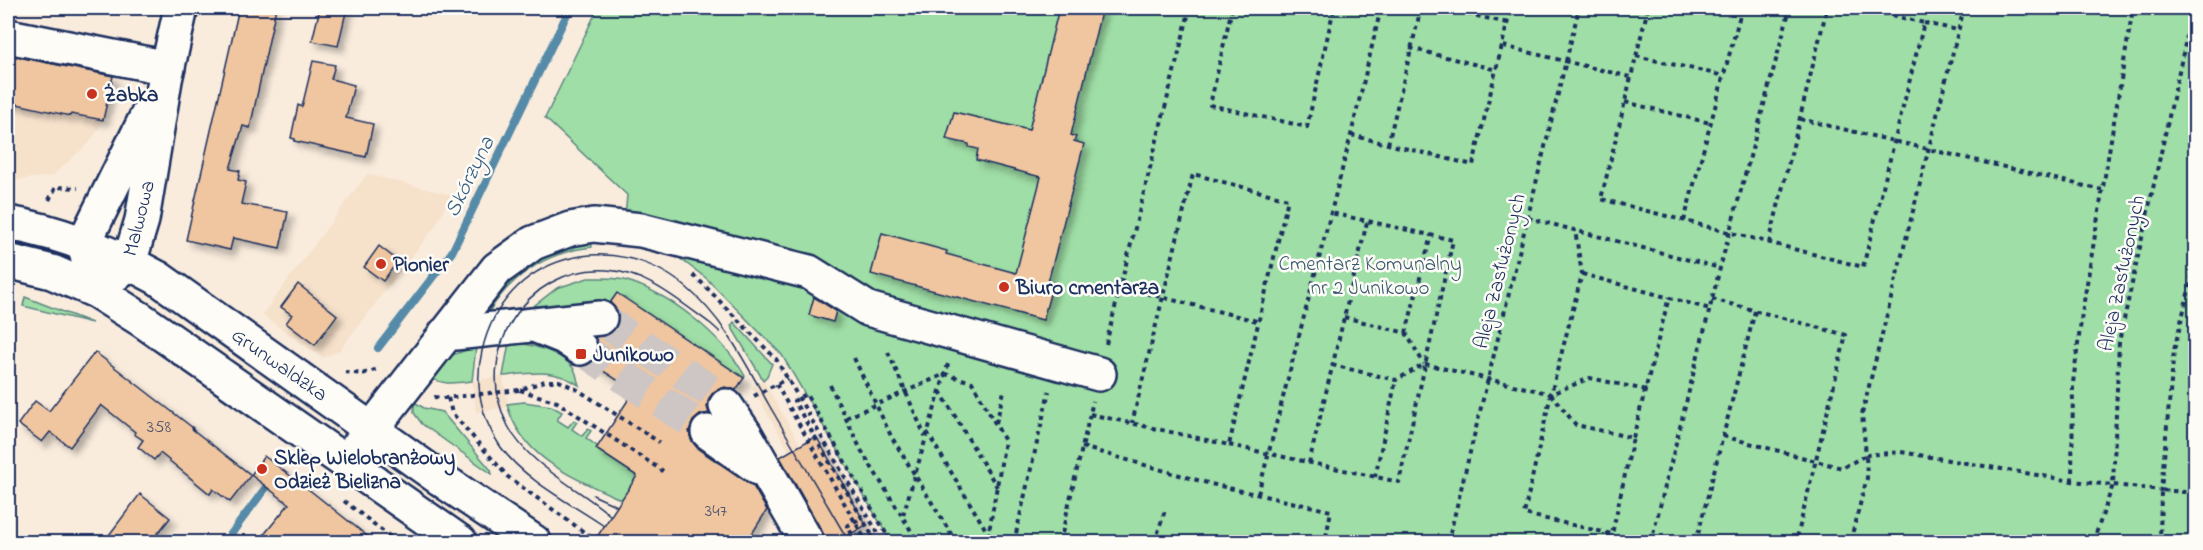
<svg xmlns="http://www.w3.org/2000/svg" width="2203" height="550" font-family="'Indie Flower',sans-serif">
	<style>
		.built { fill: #f6e1cb }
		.green { fill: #9fdea6; stroke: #5d8682; stroke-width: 1.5 }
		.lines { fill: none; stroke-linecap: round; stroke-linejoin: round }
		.stream { stroke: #558aa8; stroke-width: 8 }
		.building { fill: #f0c6a0; stroke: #1b2f5e; stroke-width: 1.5; filter: url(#shadow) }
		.minor-tunnel { stroke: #cdc6c4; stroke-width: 33; stroke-dasharray: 33 16; stroke-linecap: butt }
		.minor-casing { stroke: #1b2f5e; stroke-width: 38 }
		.path { stroke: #1b2f5e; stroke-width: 4; stroke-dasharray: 4.5 4.5; stroke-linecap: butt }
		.minor { stroke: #fdfcf7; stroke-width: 33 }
		.tram { stroke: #1b2f5e; stroke-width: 1.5 }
		.poi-dot { fill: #c8321e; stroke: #fdfcf7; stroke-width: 2 }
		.labels { text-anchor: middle; stroke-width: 5; stroke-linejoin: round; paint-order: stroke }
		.number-label { font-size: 18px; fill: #50556e }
		.poi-label { font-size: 21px; font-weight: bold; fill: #1b2f5e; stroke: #fdfcf7; text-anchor: start }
		.street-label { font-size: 21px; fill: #1b2f5e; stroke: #fdfcf7 }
		.park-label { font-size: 21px; fill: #3c5b70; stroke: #fdfcf7 }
		.water-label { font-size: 22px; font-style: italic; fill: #385d83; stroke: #fdfcf7 }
	</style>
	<defs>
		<filter id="shadow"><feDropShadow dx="5.5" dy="5.5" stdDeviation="3" flood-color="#0004"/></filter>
	</defs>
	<rect width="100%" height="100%" fill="#f9ecdd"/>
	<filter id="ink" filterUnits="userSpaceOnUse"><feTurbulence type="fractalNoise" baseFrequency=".0167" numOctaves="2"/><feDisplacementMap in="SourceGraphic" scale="12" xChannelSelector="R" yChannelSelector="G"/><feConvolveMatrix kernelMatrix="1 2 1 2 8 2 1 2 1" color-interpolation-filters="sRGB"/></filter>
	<g filter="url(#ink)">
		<path class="built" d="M8,40L116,64L101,126L88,144L52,176L8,181Z
			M367,174L451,195L436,225L339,351L323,358L262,315Z
			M503,376L508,407L476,412L472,381Z
			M763,380L857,542H842L752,387Z"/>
		<path class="green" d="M598,8H2195V542H891L782,355L706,278L625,218L627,195L545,118Z
			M590,237L592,247C546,252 510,276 487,315L480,314L518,267Z
			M588,278C600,278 613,277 624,280C670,293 722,335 745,376L744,378L638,307L621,312L609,308L569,304L530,309L557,288Z
			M25,297L92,323L23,306Z
			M734,322L772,364L767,376L763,380L731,326Z
			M509,342C527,343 565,352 575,371C577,375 577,380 579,385C553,368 532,373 503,376Z
			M476,347L472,381C456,383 442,386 428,376L449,356Z
			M414,402L424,408L442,412L491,470L492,474L422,424L414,413Z
			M524,402L551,406L562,412L557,420L568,427L574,420L577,422L572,429L582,436L588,429L591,431L586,438L597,446L596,449L656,488L645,511C595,484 524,469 507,404Z"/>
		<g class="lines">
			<path class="stream" d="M378,348L452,252L570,8
				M225,542L273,478"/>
		</g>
		<path class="building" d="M239,8H276L250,128L243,126L230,169L240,171L238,180L246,182L241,204L288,212L280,248L233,238L230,250L186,240Z
			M320,8H347L338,46L312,41Z
			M1059,8H1102L1071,135L1076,137L1074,141L1084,144L1048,282L1053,283L1043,320L871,274L882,233L947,251L946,254L1016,273L1041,177L976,160L978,149L969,147V144L946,139L954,112L1029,130Z
			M8,55L113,76L103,120L71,114L70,116L8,102Z
			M313,61L335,65L331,79L354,85L346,118L373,124L366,157L294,141L295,139L291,138L298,105L302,107Z
			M379,246L398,261L383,281L364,267Z
			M298,284L337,315L315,345L286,323L292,315L281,307Z
			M617,293L744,378L736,390L725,387L715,391L709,398L707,407L709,413L700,415L693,421L689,431L691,440L698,449L753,486L767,510L746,543H593L637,476L596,449L634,391L591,363L596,358L599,350L595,337L610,333L617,325L619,316L615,308L610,303Z
			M814,297L836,311L833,322L809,315Z
			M95,352L193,428L192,429L251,475L230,502L213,489L210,494L160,453L154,460L138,447L143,440L134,434L135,432L101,405L70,447L50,432L42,442L18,424L35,401L49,411Z
			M816,436L866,525L836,543H826L823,533L780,457Z
			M264,456L312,492L376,543H257L289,504L251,475Z
			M140,494L170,518L150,543H103Z"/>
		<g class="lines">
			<path class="minor-tunnel" d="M600,318L713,393L726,406
				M580,348L708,432"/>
			<defs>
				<path id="minor" d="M8,36L168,68
					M8,223C61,232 110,252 158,278L448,484L534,542
					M8,261L52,272L96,291L142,320L460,542
					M89,263L84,243L149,112
					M113,276L129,263L142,220L165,80L181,8
					M534,325L564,337L580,348
					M445,334L600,318
					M726,406L745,434L807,542
					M708,432L760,469
					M346,462L497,269L533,243L570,229L594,225L641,230L809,272L868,309L1099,374"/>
			</defs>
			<use href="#minor" class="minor-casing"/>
			<path class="path" d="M1232,8L1210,105L1307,127L1334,8
				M1441,8L1508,23
				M1648,8L1601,199L1863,267L1924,23L1862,8
				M1964,8L1862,414L1866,455L1901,452L2072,481L2113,485L2093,542
				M2193,8L2119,342L2113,485L2161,490L2174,350L2196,262
				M1924,23L1958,30
				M1503,46L1630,77
				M1410,48L1497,70
				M1636,56L1720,75
				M1625,102L1710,123
				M1800,119L2102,190
				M1351,135L1473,165L1511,8
				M1388,144L1421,8
				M49,200L56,187L78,188
				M1528,218L1720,268
				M1684,221L1742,8
				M1769,243L1827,8
				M1582,274L1710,309
				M693,275L702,283L776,359L883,542
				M1121,287L1257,321
				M1712,299L1846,335L1796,542
				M1344,317L1406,333L1424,364
				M1406,333L1431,235
				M1106,344L1190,8
				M888,352L925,436
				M854,358L891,436L956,542
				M1332,365L1396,380L1425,364L1551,394L1582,274L1575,230
				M345,372L362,374L378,369
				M776,384L866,541
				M830,385L861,450L918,542
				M520,390L557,402L663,471
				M1646,390L1590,378L1551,394L1576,425L1633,438L1669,297
				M940,391L997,487
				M1551,394L1524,514L1612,534L1633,438
				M754,396L788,378
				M434,397L444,398L519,390L545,381H559L578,390L659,442
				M448,398L452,413L508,477L595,540
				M1090,414L1229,445L1288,199L1193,174L1132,423
				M846,418L945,374L972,382L1005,441L987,542
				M996,423L1004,391
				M927,432L989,535
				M1723,436L1842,468L1866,455L1867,478L1850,542
				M1229,445L1399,482L1453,240L1331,213
				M1082,447L1211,484L1331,511L1325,542
				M1309,463L1367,222
				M1375,477L1396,380
				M2072,481L2073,383L2082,313L2133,8
				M2192,492L2196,469
				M1258,494L1351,135L1381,8
				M344,501L397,542
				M903,515L948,364
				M857,542L847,526L862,518L863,520
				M862,542L878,534
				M876,542L794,401L806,394L891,542
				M1014,542L1049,391
				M1060,542L1093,401
				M1155,542L1165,510
				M1448,542L1579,8
				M1651,542L1720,268L1790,8
				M1696,542L1755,311
				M2160,542L2161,490L2196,493"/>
			<use href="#minor" class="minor"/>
			<path class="tram" d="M593,495L617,506
				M611,516C578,487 529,466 508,426C471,355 525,265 607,270C648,273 679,301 711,324L720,332
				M604,526C570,503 523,479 500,446C481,418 474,384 482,351C504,254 612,226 686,287C724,319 745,362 769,405C796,451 823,497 849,542"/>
		</g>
	</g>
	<g class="poi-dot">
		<circle cx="92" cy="94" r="6"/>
		<circle cx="381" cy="264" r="6"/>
		<circle cx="1004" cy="287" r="6"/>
		<rect x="575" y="348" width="12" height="12" rx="3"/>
		<circle cx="262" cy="469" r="6"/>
	</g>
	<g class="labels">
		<g class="number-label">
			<text x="159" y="432">358</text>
			<text x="716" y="516">347</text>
		</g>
		<g class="poi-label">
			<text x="104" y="101">Żabka</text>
			<text x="393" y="271">Pionier</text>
			<text x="1016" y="294">Biuro cmentarza</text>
			<text x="593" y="361">Junikowo</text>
			<text x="274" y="464">Sklep Wielobranżowy<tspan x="274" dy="24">Odzież Bielizna</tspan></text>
		</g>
		<g class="street-label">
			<text transform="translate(138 218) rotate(-76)" y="7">Malwowa</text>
			<text transform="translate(1499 271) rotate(-76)" y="7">Aleja Zasłużonych</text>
			<text transform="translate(2121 273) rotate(-78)" y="7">Aleja Zasłużonych</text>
			<text transform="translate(280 364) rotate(35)" y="7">Grunwaldzka</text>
		</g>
		<g class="park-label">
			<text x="1370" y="270">Cmentarz Komunalny<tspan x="1370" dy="24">nr 2 Junikowo</tspan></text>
		</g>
		<g class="water-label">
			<text transform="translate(468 176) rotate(-64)" y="8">Skórzyna</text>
		</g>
	</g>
	<rect width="2203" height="550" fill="none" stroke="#fdfcf7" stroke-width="30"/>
	<rect x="15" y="15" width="2173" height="520" fill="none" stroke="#1b2f5e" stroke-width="2" filter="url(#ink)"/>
</svg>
